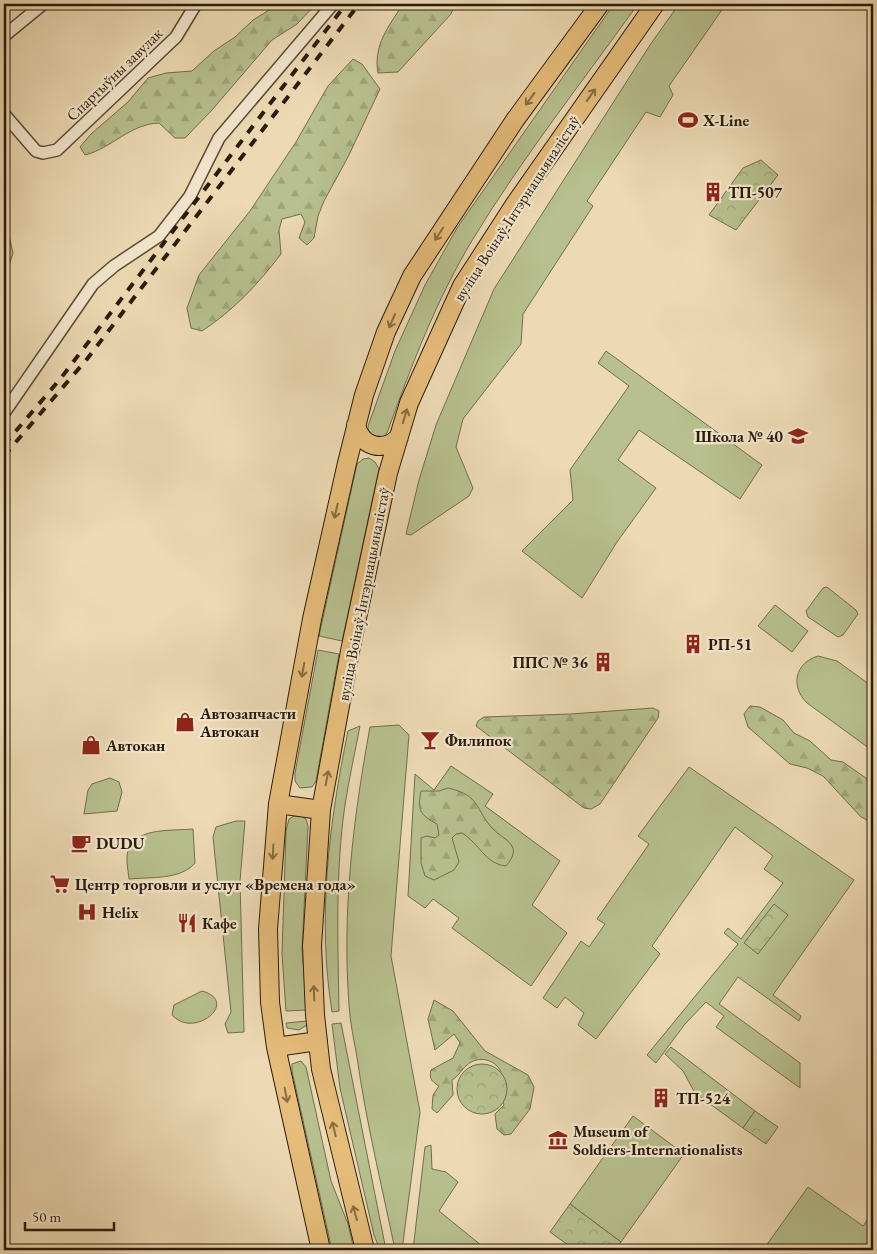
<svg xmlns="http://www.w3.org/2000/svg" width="877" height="1254" font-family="'EB Garamond',serif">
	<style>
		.grass { fill: #b7c08e; stroke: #706e4c }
		.forest { fill: url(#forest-firs); stroke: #706e4c }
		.park { fill: url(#park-crowns); stroke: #706e4c }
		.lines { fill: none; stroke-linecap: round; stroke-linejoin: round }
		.street-casing { stroke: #5b4b34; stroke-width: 14 }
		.primary-casing { stroke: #2a1b09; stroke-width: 20 }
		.street { stroke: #f3e7ce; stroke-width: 11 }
		.primary { stroke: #e6bd7a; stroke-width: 18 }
		.rail { stroke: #2a1b09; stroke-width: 4; stroke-dasharray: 9 9; stroke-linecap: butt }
		.oneway { stroke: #886c42 }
		.labels { text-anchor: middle; stroke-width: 4.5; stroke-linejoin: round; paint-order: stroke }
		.street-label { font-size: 16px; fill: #2a1b09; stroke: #f3e7ce }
		.poi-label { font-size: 16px; font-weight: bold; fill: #2a1b09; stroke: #f3e7ce; text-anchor: start }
	</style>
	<defs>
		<pattern id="forest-firs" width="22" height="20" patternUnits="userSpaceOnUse" patternTransform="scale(1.25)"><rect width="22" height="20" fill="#b7c08e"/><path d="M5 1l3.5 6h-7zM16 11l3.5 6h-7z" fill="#9ea479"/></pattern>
		<pattern id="park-crowns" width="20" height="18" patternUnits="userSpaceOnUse" patternTransform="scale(1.25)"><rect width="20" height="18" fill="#b7c08e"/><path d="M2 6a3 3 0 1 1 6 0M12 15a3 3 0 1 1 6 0" fill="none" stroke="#9ea479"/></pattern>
	</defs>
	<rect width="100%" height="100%" fill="#eddab4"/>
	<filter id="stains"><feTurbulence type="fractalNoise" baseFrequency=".004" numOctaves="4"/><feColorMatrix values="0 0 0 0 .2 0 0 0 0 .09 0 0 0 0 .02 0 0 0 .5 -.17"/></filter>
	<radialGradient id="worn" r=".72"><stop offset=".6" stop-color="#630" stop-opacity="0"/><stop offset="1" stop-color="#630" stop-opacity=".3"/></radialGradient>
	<path class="grass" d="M614,4H638C583,81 522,158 473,239C436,300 411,367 387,433L381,440L368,435V426L395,351L425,285L457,228Z
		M679,4H726L669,86L673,95L660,117L646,112L587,201L593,206L523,314L521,344L463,419L456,447L473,488L469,496L411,535L406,534L419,480L436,425L494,289L650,45Z
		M606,351L762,465L740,499L639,430L618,460L656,488L617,542L582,598L522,551L573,500L570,470L629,386L598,363Z
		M369,458L375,462L379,469L342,641L319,636L357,464L363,459Z
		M827,587L856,610L858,614L843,635L838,637L808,617L806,611L823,588Z
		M775,605L808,631L792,652L758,626Z
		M318,650L339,654L316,781L312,787L300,788L295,781V773Z
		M818,656L837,661L873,687V751L807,703C790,686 795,663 818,656Z
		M399,725L409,735L391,956L420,1112L402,1250H395C382,1186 366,1122 357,1057C354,1040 350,1023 349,1005C342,911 353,820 370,727Z
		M360,726C355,752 349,779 345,805C335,873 338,943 339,1011L332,1012C317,917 329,824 348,731Z
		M451,766L493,794L485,806L560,861L532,905L567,933L531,986L452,928L459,918L433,899L425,908L408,896L415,774L434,790Z
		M689,767L854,880L773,995L801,1016L799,1021L738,977L719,1004L800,1063V1088L716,1027L724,1016L706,1002L685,1024L656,1063L647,1055L738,944L724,933L728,928L741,939L783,883L764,869L773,856L735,827L652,946L660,954L596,1039L578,1025L584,1013L565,997L557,1008L543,998L581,941L589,947L605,924L597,919L649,844L638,836Z
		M110,778L119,782L122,792L117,811L84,814L88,790L92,784Z
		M294,816H301L306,819L308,826L302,950L307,1010L286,1011L282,954L286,831L289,819Z
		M236,821H245L240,881L244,1032L228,1033L225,1024L231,1012L213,837L216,827Z
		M193,829L195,863C181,880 150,877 129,879C128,869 125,857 129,848C138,827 175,831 193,829Z
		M202,991C240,1001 195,1040 172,1015L174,1005Z
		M307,1021V1025L299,1030L287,1028L286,1023Z
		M341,1023L386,1250H380L374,1235L340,1088L332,1024Z
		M671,1047L755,1111L743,1128L695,1093L683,1071L665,1054Z
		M301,1061L306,1067L331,1181L348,1224L354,1250H332L292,1071V1064Z
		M633,1116L684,1154L621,1242L570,1204Z
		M431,1145L432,1169L446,1172L458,1182L439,1211L487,1250H413L425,1147Z
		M808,1187L863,1226L873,1212V1250H763Z"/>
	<path class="forest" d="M279,4H316L297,24L272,40L212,110L185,138H175L159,123C130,124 112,148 85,155L80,147L91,134L128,102L148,78L166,73L192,71L214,51L235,37L253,20Z
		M403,4H455L451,14L398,72L378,73C373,45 389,26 403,4Z
		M353,59L362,64L380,89L348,157L324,201L318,216L314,238L307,245L299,238L305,222L301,214L282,219L279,230L281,254C258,284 234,310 202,331L191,328L187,308L199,275L250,211L296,142L328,86Z
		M4,214L13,253L8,269L4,272Z
		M750,706L760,707L783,720L794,733L810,741L831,760L843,762L873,783V823L861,817L823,776L807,768L790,764L748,727L744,714Z
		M653,708L659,711L658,718L600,804L591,809L584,808L476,726L478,721L484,717L571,714Z
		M448,788C482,796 474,809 493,829C505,841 524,845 506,866C485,864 479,843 462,833L456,834L452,838L459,862L454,870L434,880L425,876L421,863V838L427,836L435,838L439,835L437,824C420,815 417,810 421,791H439Z
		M434,1000L453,1011L485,1051L528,1075L534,1087L530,1109L511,1134L504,1135L497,1129L495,1114L504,1105L501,1098L483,1080L501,1072C495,1059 478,1055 467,1065C461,1070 459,1076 452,1080L453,1095L437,1113L432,1109L433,1095L439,1086C431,1081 429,1078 431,1070L453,1058L460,1043L454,1034L435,1050L428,1019Z"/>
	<path class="park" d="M761,160L778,175L736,230L709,215L743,168Z
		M774,904L788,915L758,954L744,943Z
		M457 1089a25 25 0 1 1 50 0a25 25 0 1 1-50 0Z
		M755,1111L778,1127L766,1144L743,1128Z
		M570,1204L621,1242L615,1250H575L550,1232Z"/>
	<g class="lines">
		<defs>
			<path id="street" d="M4,36L43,4
				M4,114L36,151L43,153L57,150L176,37L196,4
				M4,413L93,284L114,266L159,236L190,196L219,138L333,4"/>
			<path id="primary" d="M356,425C361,447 384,453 399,437
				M278,804L321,810
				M276,1047L318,1041
				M321,1250L276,1047L270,1002L268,929L278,804L312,619L347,463L364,395L386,332L412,276L515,120L600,4
				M365,1250L321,1069L315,1015L312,946L321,810L350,651L388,473L409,403L462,286L515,204L655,4"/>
		</defs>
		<use href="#street" class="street-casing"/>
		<use href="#primary" class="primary-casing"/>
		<use href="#street" class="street"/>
		<use href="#primary" class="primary"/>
		<path class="rail" d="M4,445L61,378L346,4
			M4,456L87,359L359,4"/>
	</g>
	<defs><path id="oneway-shaft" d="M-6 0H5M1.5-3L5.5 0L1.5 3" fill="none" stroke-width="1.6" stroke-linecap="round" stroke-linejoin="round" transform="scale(1.25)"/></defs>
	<g class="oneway">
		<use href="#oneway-shaft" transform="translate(591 95) rotate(-55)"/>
		<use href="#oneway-shaft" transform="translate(530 99) rotate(126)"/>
		<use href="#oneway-shaft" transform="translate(439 234) rotate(123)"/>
		<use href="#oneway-shaft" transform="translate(392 321) rotate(114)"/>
		<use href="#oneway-shaft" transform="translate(405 416) rotate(-73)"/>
		<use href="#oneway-shaft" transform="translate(336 511) rotate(103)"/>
		<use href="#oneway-shaft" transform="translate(303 670) rotate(100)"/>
		<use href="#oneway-shaft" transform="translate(327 778) rotate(-79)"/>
		<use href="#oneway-shaft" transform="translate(273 852) rotate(93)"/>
		<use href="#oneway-shaft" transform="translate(314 993) rotate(-92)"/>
		<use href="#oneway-shaft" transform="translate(286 1095) rotate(79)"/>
		<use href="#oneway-shaft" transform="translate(334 1129) rotate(-103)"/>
		<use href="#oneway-shaft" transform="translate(355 1213) rotate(-105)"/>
	</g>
	<defs>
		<symbol id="stadium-bare" viewBox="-9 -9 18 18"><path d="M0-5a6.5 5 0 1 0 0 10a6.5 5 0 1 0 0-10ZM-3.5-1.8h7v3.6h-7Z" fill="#8f2418" stroke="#f3e7ce" stroke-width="2.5" paint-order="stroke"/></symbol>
		<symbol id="building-bare" viewBox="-9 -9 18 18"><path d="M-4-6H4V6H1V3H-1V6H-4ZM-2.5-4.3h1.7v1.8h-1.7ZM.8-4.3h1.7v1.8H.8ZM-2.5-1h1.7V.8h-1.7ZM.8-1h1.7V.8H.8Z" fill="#8f2418" stroke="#f3e7ce" stroke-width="2.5" paint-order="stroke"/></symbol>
		<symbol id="school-bare" viewBox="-9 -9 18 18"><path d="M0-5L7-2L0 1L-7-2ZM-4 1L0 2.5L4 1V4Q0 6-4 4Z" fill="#8f2418" stroke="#f3e7ce" stroke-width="2.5" paint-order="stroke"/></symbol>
		<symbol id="shop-bare" viewBox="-9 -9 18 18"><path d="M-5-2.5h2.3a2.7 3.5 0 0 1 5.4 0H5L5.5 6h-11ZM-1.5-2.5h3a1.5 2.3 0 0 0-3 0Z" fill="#8f2418" stroke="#f3e7ce" stroke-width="2.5" paint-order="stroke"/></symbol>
		<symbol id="bar-bare" viewBox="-9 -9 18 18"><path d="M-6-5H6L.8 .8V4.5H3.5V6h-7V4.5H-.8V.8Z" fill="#8f2418" stroke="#f3e7ce" stroke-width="2.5" paint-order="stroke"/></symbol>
		<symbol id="cafe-bare" viewBox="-9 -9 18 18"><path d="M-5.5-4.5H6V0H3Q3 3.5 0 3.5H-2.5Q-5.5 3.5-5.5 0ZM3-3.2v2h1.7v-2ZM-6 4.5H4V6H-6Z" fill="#8f2418" stroke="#f3e7ce" stroke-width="2.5" paint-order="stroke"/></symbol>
		<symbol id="supermarket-bare" viewBox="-9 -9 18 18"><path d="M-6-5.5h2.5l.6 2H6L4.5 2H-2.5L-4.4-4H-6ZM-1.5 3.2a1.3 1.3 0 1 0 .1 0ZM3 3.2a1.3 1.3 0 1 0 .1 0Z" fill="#8f2418" stroke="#f3e7ce" stroke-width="2.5" paint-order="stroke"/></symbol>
		<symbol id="hospital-bare" viewBox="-9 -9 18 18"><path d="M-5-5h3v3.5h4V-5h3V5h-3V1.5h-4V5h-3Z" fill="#8f2418" stroke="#f3e7ce" stroke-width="2.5" paint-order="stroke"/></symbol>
		<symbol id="restaurant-bare" viewBox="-9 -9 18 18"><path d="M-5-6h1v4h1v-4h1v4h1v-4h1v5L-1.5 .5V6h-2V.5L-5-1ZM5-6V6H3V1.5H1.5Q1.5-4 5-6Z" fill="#8f2418" stroke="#f3e7ce" stroke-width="2.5" paint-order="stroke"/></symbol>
		<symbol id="museum-bare" viewBox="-9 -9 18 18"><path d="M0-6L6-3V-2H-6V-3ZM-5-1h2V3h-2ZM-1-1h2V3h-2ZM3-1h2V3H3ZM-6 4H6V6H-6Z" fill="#8f2418" stroke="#f3e7ce" stroke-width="2.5" paint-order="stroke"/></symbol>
	</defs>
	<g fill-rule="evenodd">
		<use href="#stadium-bare" x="674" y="106" width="28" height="28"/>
		<use href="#building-bare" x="699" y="178" width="28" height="28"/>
		<use href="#school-bare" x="784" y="422" width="28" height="28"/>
		<use href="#building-bare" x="679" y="630" width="28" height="28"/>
		<use href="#building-bare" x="589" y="648" width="28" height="28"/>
		<use href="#shop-bare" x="171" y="708" width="28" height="28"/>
		<use href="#bar-bare" x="416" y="726" width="28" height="28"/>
		<use href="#shop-bare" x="77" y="731" width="28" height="28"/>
		<use href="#cafe-bare" x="67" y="829" width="28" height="28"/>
		<use href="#supermarket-bare" x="46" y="870" width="28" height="28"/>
		<use href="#hospital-bare" x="73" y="898" width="28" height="28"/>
		<use href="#restaurant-bare" x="173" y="909" width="28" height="28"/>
		<use href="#building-bare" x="647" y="1084" width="28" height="28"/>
		<use href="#museum-bare" x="544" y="1126" width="28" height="28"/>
	</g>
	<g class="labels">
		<g class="street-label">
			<text transform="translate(114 74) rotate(-44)" y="6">Спартыўны завулак</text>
			<text transform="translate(516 208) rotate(-57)" y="6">вуліца Воінаў-Інтэрнацыяналістаў</text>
			<text transform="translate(363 594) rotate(-79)" y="6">вуліца Воінаў-Інтэрнацыяналістаў</text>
		</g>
		<g class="poi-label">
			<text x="703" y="126">X-Line</text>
			<text x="728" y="198">ТП-507</text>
			<text x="783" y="442" text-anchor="end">Школа № 40</text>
			<text x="708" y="650">РП-51</text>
			<text x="588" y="668" text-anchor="end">ППС № 36</text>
			<text x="200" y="719">Автозапчасти<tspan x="200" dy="18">Автокан</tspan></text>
			<text x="445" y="746">Филипок</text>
			<text x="106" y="751">Автокан</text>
			<text x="96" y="849">DUDU</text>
			<text x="75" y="890">Центр торговли и услуг «Времена года»</text>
			<text x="102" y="918">Helix</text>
			<text x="202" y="929">Кафе</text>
			<text x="676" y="1104">ТП-524</text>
			<text x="573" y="1137">Museum of<tspan x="573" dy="18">Soldiers-Internationalists</tspan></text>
		</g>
	</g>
	<rect width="877" height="1254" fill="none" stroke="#eddab4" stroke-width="20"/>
	<rect x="5" y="5" width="867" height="1244" fill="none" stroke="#2a1b09" stroke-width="2.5"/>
	<rect x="10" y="10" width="857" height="1234" fill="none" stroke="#2a1b09"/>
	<path d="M25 1222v8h89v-8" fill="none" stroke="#2a1b09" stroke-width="2.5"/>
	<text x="32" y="1222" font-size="15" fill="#2a1b09" stroke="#f3e7ce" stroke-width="4" paint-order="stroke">50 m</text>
	<rect width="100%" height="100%" filter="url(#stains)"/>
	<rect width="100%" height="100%" fill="url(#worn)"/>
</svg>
